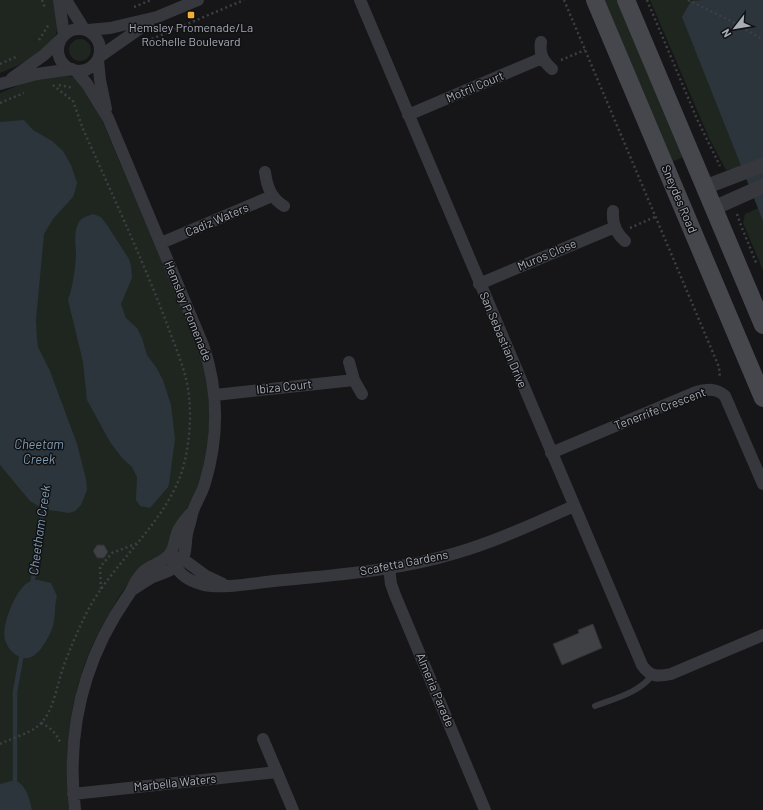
<svg xmlns="http://www.w3.org/2000/svg" width="763" height="810" font-family="Barlow,sans-serif">
	<style>
		.green { fill: #1e261f }
		.water { fill: #2c353c }
		.lines { fill: none; stroke-linecap: round; stroke-linejoin: round }
		.stream { stroke: #2c353c; stroke-width: 4.5 }
		.building { fill: #404145; stroke: #303034 }
		.path { stroke: #3d3f44; stroke-width: 2.5; stroke-dasharray: 2 3; stroke-linecap: butt }
		.service { stroke: #37383d; stroke-width: 6 }
		.minor { stroke: #37383d; stroke-width: 12 }
		.tertiary { stroke: #37383d; stroke-width: 15 }
		.secondary { stroke: #45474d; stroke-width: 18 }
		.poi-dot { fill: #f2b134; stroke: #111113; stroke-width: 1.5 }
		.labels { text-anchor: middle; stroke-width: 3; stroke-linejoin: round; paint-order: stroke }
		.poi-label { font-size: 12px; fill: #a8adb8; stroke: #111113 }
		.street-label { font-size: 12px; fill: #a8adb8; stroke: #111113 }
		.water-label { font-size: 13px; font-style: italic; fill: #7f9bb3; stroke: #111113 }
	</style>
	<rect width="100%" height="100%" fill="#161618"/>
	<path class="green" d="M0,0H54C55,10 58,21 57,31C53,51 16,67 0,73Z
		M603,0H617L684,157L671,162Z
		M650,0H763V158L733,169L726,170L709,138Z
		M69 50a11 11 0 1 1 22 0a11 11 0 1 1-22 0Z
		M67,75L77,79L99,113L198,347C210,385 213,424 204,463C203,470 202,477 199,484C195,495 188,505 183,516C179,525 174,542 168,549C157,560 141,568 131,580C121,592 113,607 105,621C72,678 62,744 69,810H0V93L39,77Z
		M763,206V270L743,223L745,214Z"/>
	<path class="water" d="M703,0H763V221L682,17L691,1Z
		M24,120L33,130L52,141L63,151L71,165L77,183L75,191L73,197L53,219L44,234L36,320L37,338L38,347L50,371L77,444L86,479L87,490L81,505L75,511L69,513L43,509L30,501L0,465V122Z
		M93,214L101,217L107,225L129,259L131,266L132,278L121,304L126,318L137,328L142,338L147,355L156,367L163,380L171,405L175,439L169,484L168,487L150,508L140,506L136,500L137,477L132,467L122,458L110,442L87,400L83,362L68,300C73,286 75,270 76,256C76,245 73,232 79,222C82,217 88,216 93,214Z
		M38,580L51,583L57,596C54,606 56,619 52,629C47,641 34,666 18,656C11,652 8,648 5,640C1,626 15,592 26,584C30,581 34,580 38,580Z
		M15,780C27,786 29,798 32,810H0V784Z"/>
	<g class="lines">
		<path class="stream" d="M32,586L44,504
			M15,785V692L22,653"/>
	</g>
	<path class="building" d="M97,545H104L108,552L104,558H97L93,551Z
		M593,624L602,648L562,665L553,644L579,633L578,630Z"/>
	<g class="lines">
		<path class="path" d="M42,0L45,8
			M564,0L719,367L720,378
			M647,0L697,119L720,166
			M688,0L739,25L763,40
			M134,7L151,0
			M39,40L49,24
			M147,41L244,0
			M561,60L585,50
			M0,64L18,56
			M59,85L74,88
			M0,103L24,93
			M737,214L740,223L757,265
			M630,228L655,217
			M101,589L100,567L112,553L138,543
			M41,723C50,727 56,733 60,742
			M0,744C10,739 30,733 38,726C54,713 57,683 64,665C71,646 79,628 88,610C113,564 155,532 177,484C188,460 192,424 189,397C187,372 175,347 167,324C142,258 112,194 83,129L73,101L53,85"/>
		<path class="service" d="M595,706C613,699 641,692 652,675"/>
		<path class="minor" d="M59,0L64,35
			M66,0L84,29
			M360,0L642,665C650,677 658,677 671,674L763,635
			M58 50a21 21 0 1 1 42 0a21 21 0 1 1-42 0Z
			M88,30L110,28L157,17L198,0
			M541,42C539,54 543,61 552,69
			M99,57L149,22
			M98,60L100,80L106,109
			M76,71L87,84L108,118L203,345C219,391 219,436 205,483C202,494 195,503 192,514C191,521 188,528 187,534C185,543 187,553 181,561C172,572 165,572 153,577C145,581 139,586 132,590
			M12,78L44,55L61,39
			M0,84L37,74L72,69
			M408,115L542,58
			M265,172C267,187 271,198 284,206
			M613,211C612,223 616,233 625,241
			M161,243L272,196
			M479,284L615,227
			M349,362L354,380L362,394
			M215,395L354,380
			M551,453L696,392C708,389 716,388 725,396L763,484
			M169,555C178,572 183,579 201,584C218,590 255,583 274,581C335,575 397,571 456,553C497,541 535,523 574,506
			M175,557L183,559L206,576L223,584
			M389,568L391,584L395,595L485,810
			M263,739L293,810
			M73,794L277,772
			M75,810C66,732 82,662 127,597C133,589 135,580 142,573C149,565 162,564 169,555C175,548 174,541 177,533C180,525 186,519 191,513"/>
		<path class="tertiary" d="M705,187L763,165
			M714,208L763,186"/>
		<path class="secondary" d="M595,0L763,398
			M626,0L763,325"/>
	</g>
	<rect class="poi-dot" x="187" y="11" width="8" height="8" rx="2"/>
	<g class="labels">
		<g class="poi-label">
			<text x="191" y="32">Hemsley Promenade/La<tspan x="191" dy="14">Rochelle Boulevard</tspan></text>
		</g>
		<g class="street-label">
			<text transform="translate(475 87) rotate(-23)" y="4">Motril Court</text>
			<text transform="translate(679 199) rotate(67)" y="4">Sneydes Road</text>
			<text transform="translate(217 220) rotate(-23)" y="4">Cadiz Waters</text>
			<text transform="translate(547 255) rotate(-23)" y="4">Muros Close</text>
			<text transform="translate(188 311) rotate(68)" y="4">Hemsley Promenade</text>
			<text transform="translate(503 340) rotate(67)" y="4">San Sebastian Drive</text>
			<text transform="translate(284 387) rotate(-6)" y="4">Ibiza Court</text>
			<text transform="translate(660 409) rotate(-21)" y="4">Tenerrife Crescent</text>
			<text transform="translate(404 563) rotate(-11)" y="4">Scafetta Gardens</text>
			<text transform="translate(435 690) rotate(67)" y="4">Almeria Parade</text>
			<text transform="translate(175 783) rotate(-6)" y="4">Marbella Waters</text>
		</g>
		<g class="water-label">
			<text x="39" y="449">Cheetam<tspan x="39" dy="15">Creek</tspan></text>
			<text transform="translate(39 530) rotate(-82)" y="5">Cheetham Creek</text>
		</g>
	</g>
	<g transform="translate(735 28) rotate(239)" stroke="#111113" stroke-width="3" paint-order="stroke">
	<path d="M0-3L7 15L0 10L-7 15Z" fill="#a8adb8"/>
	<text y="-6" font-size="11" font-weight="bold" text-anchor="middle" fill="#a8adb8">N</text>
	</g>
</svg>
